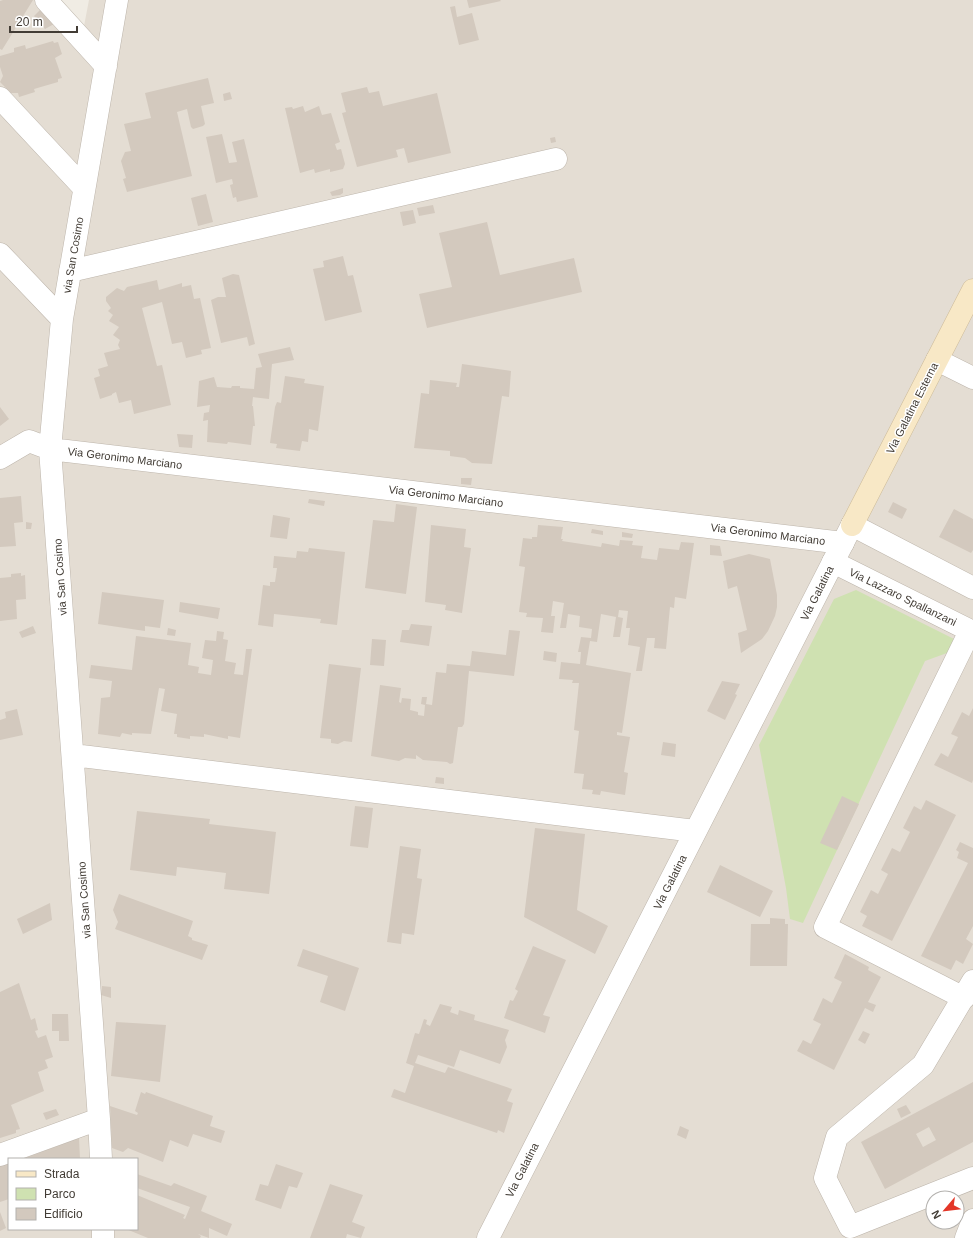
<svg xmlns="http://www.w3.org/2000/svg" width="973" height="1238" font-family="Helvetica,sans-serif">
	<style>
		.residential { fill: #e4ddd3; fill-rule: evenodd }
		.green { fill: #cfe1b1 }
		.building { fill: #d3c9be; fill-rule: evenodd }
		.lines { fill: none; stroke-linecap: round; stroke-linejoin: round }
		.minor-casing { stroke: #bdb5ab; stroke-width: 23 }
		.tertiary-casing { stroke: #bdb5ab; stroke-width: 23 }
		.secondary-casing { stroke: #ccba98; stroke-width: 23 }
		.minor { stroke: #fff; stroke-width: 22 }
		.tertiary { stroke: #fff; stroke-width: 22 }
		.secondary { stroke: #f8e8c6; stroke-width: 22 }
		.labels { text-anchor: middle; stroke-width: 3; stroke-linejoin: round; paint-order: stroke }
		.street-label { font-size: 11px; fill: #423c35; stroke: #fff }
	</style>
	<rect width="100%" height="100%" fill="#f0ece4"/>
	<path class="residential" d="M0,0H59L84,26L89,0H973V1238H0ZM9,1159H137V1229H9ZM933,1198H957V1222H933Z"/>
	<path class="green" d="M856,590L954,639L947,653L925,661L803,923L790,919L786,888L759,745L834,599Z"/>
	<path class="building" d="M3,0H33L2,50L0,49V1Z
		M467,0H500L501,1L469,8Z
		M455,6L457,17L472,13L479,40L459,45L450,7Z
		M41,9L54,24L45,29L34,16Z
		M53,41L54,43L58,42L62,54L55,58L62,78L58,79V82L34,89L35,92L19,97L18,93H11L0,82L3,76L0,67V56L14,52V48L25,45L26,49Z
		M208,78L214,103L201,106L205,124L203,126L193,129L191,127L187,109L177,112L192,176L127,192L123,179L126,178L121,161L125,152L131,151L124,124L151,118L145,93Z
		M367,87L369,93L379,91L383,106L437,93L451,153L408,163L404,148L396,150L398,157L357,167L342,113L346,112L341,93Z
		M230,92L232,99L224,101L223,94Z
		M303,106L305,112L319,106L322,115L331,113L340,142L335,144L337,150L341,149L345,164L343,169L330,172V169L315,173L314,169L300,173L285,108L292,107L293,109Z
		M222,134L229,163L237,162L232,142L244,139L258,197L237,202L236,197L233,198L230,185L233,184L232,179L216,183L206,137Z
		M555,137L556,142L551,143L550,138Z
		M343,188V193L340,195L332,196L330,192Z
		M206,194L213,222L198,226L191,198Z
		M433,205L435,213L419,216L417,208Z
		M413,210L416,223L403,226L400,212Z
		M487,222L500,275L574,258L582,292L427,328L419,294L452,287L439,233Z
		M343,256L348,276L353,275L362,312L325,321L313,269L324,267L323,261Z
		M233,274L239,275L255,344L249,346L247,337L221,343L211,300L218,297H226L222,278Z
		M157,280L159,290L182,283V287L191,285L194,299L200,298L211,348L201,350L202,354L186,358L182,342L172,344L162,302L142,308L157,366L162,365L171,405L134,414L131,400L119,403L116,392L112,394V395L100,399L94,378L100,376L98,369L108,366L104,353L120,349L118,345L120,340L113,335L119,327L109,321L113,315L108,311L111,308L106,301V297L117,288L124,291L127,287Z
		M290,347L294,360L272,364L269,399L253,397L252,406H253L255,426H253L251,445L228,442L227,444L207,442L208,420L203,421L204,413L209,412L210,405L197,407L199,381L214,377L217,387L231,388L232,386H240V388L254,389L256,368L262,367L258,354Z
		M462,364L511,371L509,397L502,396L492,464L472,463L465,458L450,456V451L414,448L421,393L429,394L430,380L457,383L456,387H459Z
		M285,376L305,379L304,383L324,386L318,431L309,429L308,442L302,441L300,451L276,448L277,444L270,443L275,407L277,402L281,403Z
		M0,407L9,419L0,426Z
		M177,434L193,435L192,448L179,447Z
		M461,478H472L471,485L461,484Z
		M21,496L23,522L14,523L16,546L0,547V498Z
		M309,499L325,501L324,506L308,503Z
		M893,502L907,509L902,519L888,512Z
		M396,504L417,507L406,594L365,588L373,520L394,522Z
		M954,509L973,519V550L971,553L939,537Z
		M273,515L290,518L287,539L270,537Z
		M26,522L32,523L31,529H26Z
		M431,525L466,529L464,547L471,548L462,613L445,610L446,605L425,602Z
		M538,525L563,527L561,539H563L562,541L601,547L602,543L619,546L620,540L633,541L632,545L643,546L641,558L657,560L659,548L679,550L681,542L694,543L686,599L675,597L674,608L670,607L666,649L654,648L655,638H647L642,671H636L640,647L628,645L630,628H626L628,611L619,610L618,617L623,618L620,637H613L616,617L601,614L597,642L590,641L586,665L631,673L622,733L617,732V735L630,737L624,772L628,773L625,795L601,791L600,795L592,794L593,790L582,789L584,774L574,773L579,731L574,730L579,683H572L573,680L559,679L561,662L580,664L581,652H578L581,637L591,638L592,629L579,627L580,616L568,614L566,628H560L564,603L553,601L551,616H555L553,633L541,632L543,618L526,617L527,613L519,612L525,567L519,566L523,538L532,539V537H537Z
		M592,529L603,531V535L591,533Z
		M622,532L633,534L632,538L622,537Z
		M710,545L720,546L722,556L710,555Z
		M309,548L345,552L337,625L320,623L321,619L274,614L273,627L258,625L263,585L270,586V582H275L277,568H273L274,556L296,558L297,551L308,552Z
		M749,554L770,559L777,595V607L775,616L768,631L762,639L741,653L738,633L747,630L737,586L728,589L723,561Z
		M21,573V576L25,575L26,599L16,600L17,619L0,621V578L11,577V574Z
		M102,592L164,600L160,628L145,626V631L98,624Z
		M180,602L220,608L218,619L179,612Z
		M411,624L432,626L429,646L400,642L402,630H409Z
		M33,626L36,633L22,638L19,632Z
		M168,628L176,630L175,636L167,635Z
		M509,630L520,631L514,676L469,671L464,724L462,727H458L453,763L450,764L447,762L423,760L416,755V759L405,758L399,761L371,756L380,685L401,688L399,702L401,703L402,698L411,699L410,710L418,712V715L424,716L425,705L421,704L422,697H427L426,704L432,705L436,672L446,673L447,664L470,666L472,651L506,655Z
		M217,631L224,632L223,639L228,640L225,661L236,663L234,674L243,675L246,649H252L240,738L228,736V739L204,734V737L190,736V739L177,737V734H174L177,714L161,711L165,689L159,688L151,734L132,733V735L122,733L120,737L98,734L101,698L110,697L112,681L89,678L91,665L132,670L136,636L191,643L188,665L199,667L198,673L211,675L213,660L202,658L205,640L216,641Z
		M372,639L386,640L384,666L370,665Z
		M544,651L557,653L556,662L543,660Z
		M329,664L361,668L352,742L344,741L338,744L331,743V739L320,738Z
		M722,681L740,684L735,694L737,695L725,720L707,711Z
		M973,708V780L972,783L934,765L941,753L948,757L958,737L951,734L962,712L969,716Z
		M17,709L23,735L0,740V720L6,718L5,712Z
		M663,742L676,744L675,757L661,755Z
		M436,777L444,778V784L435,783Z
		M842,796L859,804L837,850L820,843Z
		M926,800L956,815L892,941L862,926L867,916L860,912L871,890L878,894L888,874L881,870L892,848L900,852L910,832L903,828L914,806L921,810Z
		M355,806L373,808L368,848L350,846Z
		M137,811L210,819L209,824L276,832L269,894L224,889L226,873L177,867L176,876L130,870Z
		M535,828L585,834L577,910L608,926L595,954L524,917Z
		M960,842L973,848V926L966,939L973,944L963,964L956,960L951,970L921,956L968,863L957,858L959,852L956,850Z
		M400,846L421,849L417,878L422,879L414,935L402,933L401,944L387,942Z
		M720,865L773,891L760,917L707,892Z
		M119,894L193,921L188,936L192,938V940L208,945L202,960L115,929L118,922L113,910Z
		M50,903L52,920L23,934L17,919Z
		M770,918L785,919V924H788L787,966H750L751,924H770Z
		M533,946L566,960L543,1015L550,1017L545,1033L504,1018L510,1000L513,1001L518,991L515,989Z
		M303,949L359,968L345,1011L320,1002L328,976L297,966Z
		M845,954L869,967L868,970L881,977L868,1002L876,1005L873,1012L865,1008L834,1070L797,1051L803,1040L811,1044L821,1024L813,1020L823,998L832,1003L842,982L834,978Z
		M19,983L31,1020L35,1018L38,1030L35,1031L38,1038L46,1035L53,1057L45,1060L48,1068L38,1072L44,1091L11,1105L20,1129L16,1130V1133L0,1138V992Z
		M102,986L111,987V998L101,995Z
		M440,1004L452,1007L450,1012L458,1015L459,1010L475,1015L474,1020L509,1030L505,1040L507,1047L500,1064L460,1050L454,1067L418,1055L415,1063L445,1073L448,1067L512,1089L507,1101L513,1103L504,1133L498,1130L497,1133L391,1097L394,1089L405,1093L414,1066L406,1063L415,1033L419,1034L424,1019L427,1020L426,1024L430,1026Z
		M52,1014H68L69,1041H59V1031H52Z
		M116,1022L166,1025L160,1082L111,1076Z
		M863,1031L870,1034L865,1044L858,1040Z
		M973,1082V1142L885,1189L861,1142ZM929,1127L936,1140L923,1147L916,1134Z
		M141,1092L145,1094L146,1092L213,1116L210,1126L225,1131L221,1143L193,1134L188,1147L170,1140L163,1162L128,1148L123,1152L112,1148L110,1106L137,1115L138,1113L135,1111Z
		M906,1105L911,1113L901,1118L897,1109Z
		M56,1109L59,1115L46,1120L43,1113Z
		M680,1126L689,1130L686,1139L677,1135Z
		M79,1138L80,1159H12L27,1154L28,1157Z
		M9,1160V1199L0,1202V1163Z
		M276,1164L303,1173L297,1188L289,1186L281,1209L255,1200L260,1184L268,1186Z
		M137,1174L171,1186L174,1183L207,1196L201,1211L232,1224L227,1236L209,1228V1238L198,1234L201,1236L200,1238H148L126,1229H137V1195L185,1215L183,1218L185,1219L190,1207L137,1188Z
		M330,1184L363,1195L352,1222L365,1227L361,1238L347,1234L346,1238H310Z
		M0,1212L6,1228L0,1231Z"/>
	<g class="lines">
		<defs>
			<path id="minor" d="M46,0L106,66
				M0,98L84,188
				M0,254L62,319
				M70,271L556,159
				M937,360L973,378
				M0,458L29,441L50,449L843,543
				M852,525L973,588
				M833,562L973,632
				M73,755L695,831
				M973,981L923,1065L837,1137L825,1178L850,1227L973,1178
				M964,998L825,927L970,631
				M0,1155L99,1119
				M101,1159L99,1119L50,449L62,319L117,0
				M103,1229V1238
				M966,1238L973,1220"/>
			<path id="tertiary" d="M488,1238L852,525"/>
			<path id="secondary" d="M852,525L973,290"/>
		</defs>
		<use href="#minor" class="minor-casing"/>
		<use href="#tertiary" class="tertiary-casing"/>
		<use href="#secondary" class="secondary-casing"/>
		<use href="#minor" class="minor"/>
		<use href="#tertiary" class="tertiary"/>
		<use href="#secondary" class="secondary"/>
	</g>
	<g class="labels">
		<g class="street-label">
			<text transform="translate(73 255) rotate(-80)" y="4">via San Cosimo</text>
			<text transform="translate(912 408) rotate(-63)" y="4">Via Galatina Esterna</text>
			<text transform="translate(125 458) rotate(7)" y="4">Via Geronimo Marciano</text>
			<text transform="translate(446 496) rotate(7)" y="4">Via Geronimo Marciano</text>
			<text transform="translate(768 534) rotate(7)" y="4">Via Geronimo Marciano</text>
			<text transform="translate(60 577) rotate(-94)" y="4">via San Cosimo</text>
			<text transform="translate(817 593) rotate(-63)" y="4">Via Galatina</text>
			<text transform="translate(903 597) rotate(26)" y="4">Via Lazzaro Spallanzani</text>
			<text transform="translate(670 882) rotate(-63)" y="4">Via Galatina</text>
			<text transform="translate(84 900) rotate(-94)" y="4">via San Cosimo</text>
			<text transform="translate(522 1170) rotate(-63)" y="4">Via Galatina</text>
		</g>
	</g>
	<rect x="8" y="1158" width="130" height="72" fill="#ffffff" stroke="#b3b1ae"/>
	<rect x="16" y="1171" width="20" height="6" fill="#f8e8c6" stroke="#b3b1ae"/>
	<text x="44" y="1178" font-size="12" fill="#423c35">Strada</text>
	<rect x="16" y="1188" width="20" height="12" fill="#cfe1b1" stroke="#b3b1ae"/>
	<text x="44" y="1198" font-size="12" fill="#423c35">Parco</text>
	<rect x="16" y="1208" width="20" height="12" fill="#d3c9be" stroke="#b3b1ae"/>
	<text x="44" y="1218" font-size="12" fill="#423c35">Edificio</text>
	<g transform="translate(945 1210) rotate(242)"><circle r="19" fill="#ffffff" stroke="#b3b1ae"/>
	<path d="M0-3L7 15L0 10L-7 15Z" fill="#e33628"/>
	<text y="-6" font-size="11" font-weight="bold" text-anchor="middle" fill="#423c35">N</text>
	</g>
	<path d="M10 26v6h67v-6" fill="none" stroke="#423c35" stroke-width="2"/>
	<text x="16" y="26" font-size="12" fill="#423c35" stroke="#ffffff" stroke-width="3" paint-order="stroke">20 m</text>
</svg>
